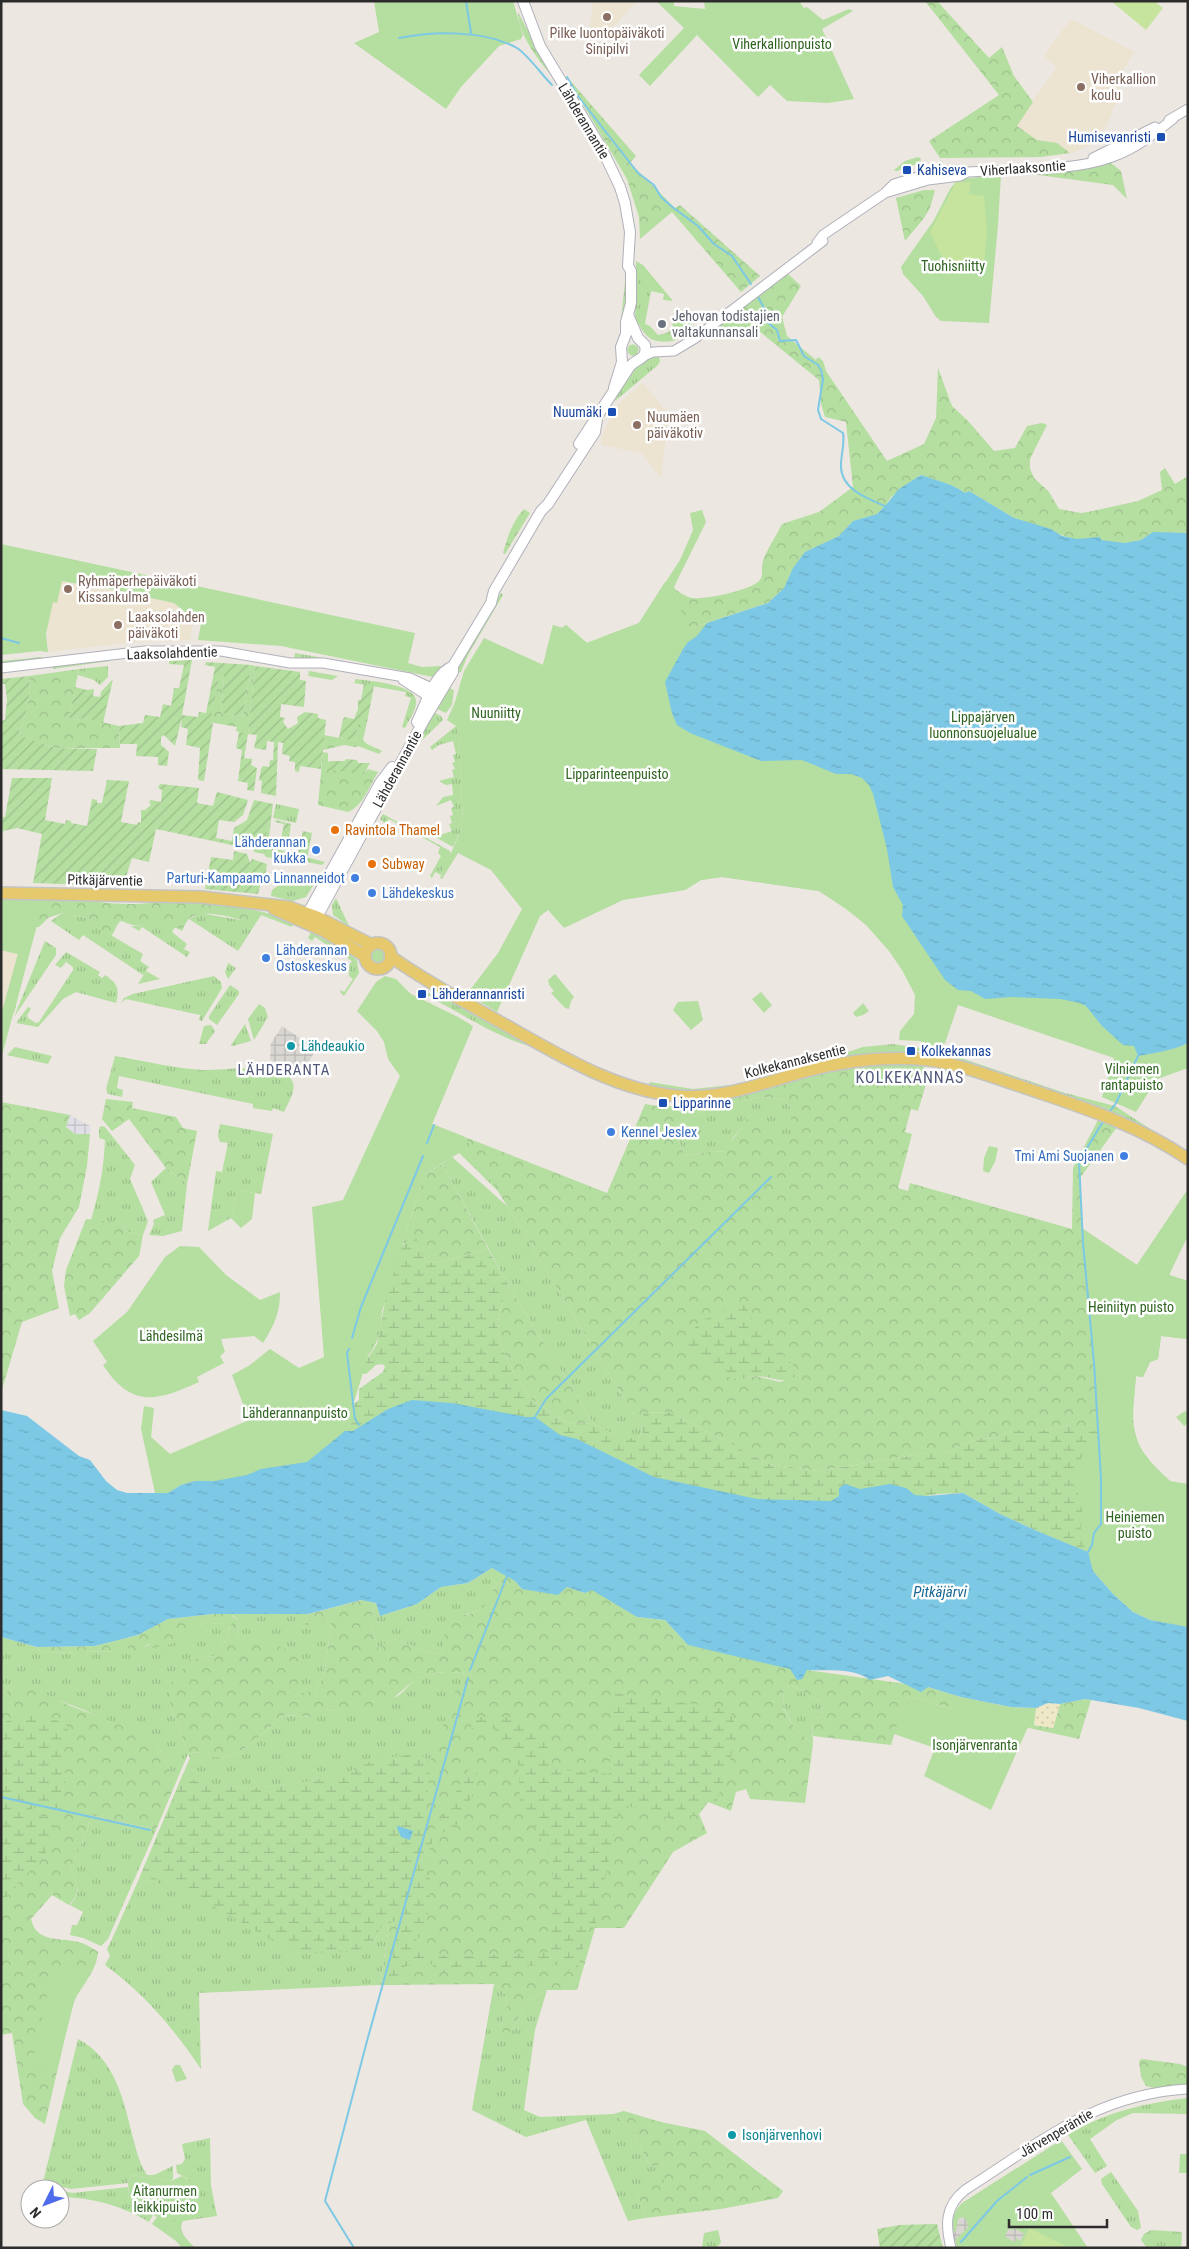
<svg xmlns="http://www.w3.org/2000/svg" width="1189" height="2249" font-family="'Roboto Condensed',sans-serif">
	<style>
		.industrial { fill: url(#industrial-grid) }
		.education { fill: #ece3d1 }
		.grass { fill: url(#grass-tufts) }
		.forest { fill: url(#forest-crowns); fill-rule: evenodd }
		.wetland { fill: url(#wetland-marsh) }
		.sand { fill: url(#sand-dots) }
		.park { fill: #b5dea1 }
		.garden { fill: url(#garden-furrows) }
		.pitch { fill: #c6e49e }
		.plaza { fill: url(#plaza-grid) }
		.water { fill: url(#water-ripples) }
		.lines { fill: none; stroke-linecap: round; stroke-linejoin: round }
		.stream { stroke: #7cc8e5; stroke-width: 2 }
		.tertiary-casing { stroke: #b0b1bb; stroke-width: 11 }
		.secondary-casing { stroke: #b0b1bb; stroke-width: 12 }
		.primary-casing { stroke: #c4c4c4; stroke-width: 14 }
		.tertiary { stroke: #fff; stroke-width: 9 }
		.secondary { stroke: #fff; stroke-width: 10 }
		.primary { stroke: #e5c96c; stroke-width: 11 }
		.education-dot { fill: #8d6e63; stroke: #fff; stroke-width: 2 }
		.transit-dot { fill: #1a4fb4; stroke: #fff; stroke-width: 2 }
		.worship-dot { fill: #6b7280; stroke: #fff; stroke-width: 2 }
		.food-dot { fill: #e8710a; stroke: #fff; stroke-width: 2 }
		.shop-dot { fill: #3f7fe0; stroke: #fff; stroke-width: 2 }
		.culture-dot { fill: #0f9aa8; stroke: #fff; stroke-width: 2 }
		.labels { text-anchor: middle; stroke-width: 5; stroke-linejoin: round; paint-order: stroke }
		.education-label { font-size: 14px; fill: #785e54; stroke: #fff; text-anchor: start }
		.park-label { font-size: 14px; fill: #2f6421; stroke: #fff }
		.street-label { font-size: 14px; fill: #2c2c2c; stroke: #fff }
		.transit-label { font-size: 14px; fill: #164399; stroke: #fff; text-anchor: start }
		.worship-label { font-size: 14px; fill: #5b616d; stroke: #fff; text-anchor: start }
		.food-label { font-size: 14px; fill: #c56008; stroke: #fff; text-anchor: start }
		.shop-label { font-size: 14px; fill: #366cbe; stroke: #fff; text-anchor: end }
		.culture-label { font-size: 14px; fill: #0d838f; stroke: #fff; text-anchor: start }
		.neighbourhood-label { font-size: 15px; letter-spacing: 1px; fill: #505779; stroke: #fff }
		.water-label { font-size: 15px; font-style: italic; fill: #196893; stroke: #fff }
		.quarter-label { font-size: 16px; letter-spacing: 1px; fill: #505779; stroke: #fff }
	</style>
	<defs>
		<pattern id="industrial-grid" width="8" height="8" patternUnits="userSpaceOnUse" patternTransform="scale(1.25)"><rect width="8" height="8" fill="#e1dfe6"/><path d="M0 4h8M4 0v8" fill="none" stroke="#c1c0c5"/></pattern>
		<pattern id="grass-tufts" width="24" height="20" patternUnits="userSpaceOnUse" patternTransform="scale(1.25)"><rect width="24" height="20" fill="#b5dea1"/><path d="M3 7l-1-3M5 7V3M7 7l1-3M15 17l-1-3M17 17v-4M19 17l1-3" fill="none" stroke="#9cbf8b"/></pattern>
		<pattern id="forest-crowns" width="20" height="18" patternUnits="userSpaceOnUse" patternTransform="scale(1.25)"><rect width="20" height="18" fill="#b5dea1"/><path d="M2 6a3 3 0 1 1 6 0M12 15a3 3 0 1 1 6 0" fill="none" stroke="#9cbf8b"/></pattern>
		<pattern id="wetland-marsh" width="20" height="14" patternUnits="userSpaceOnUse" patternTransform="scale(1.25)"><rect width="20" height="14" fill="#b5dea1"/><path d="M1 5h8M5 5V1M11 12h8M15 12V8" fill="none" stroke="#9cbf8b"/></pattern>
		<pattern id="sand-dots" width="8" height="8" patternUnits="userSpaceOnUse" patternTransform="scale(1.25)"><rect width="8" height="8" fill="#eee8c6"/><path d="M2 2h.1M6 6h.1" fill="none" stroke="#ccc7aa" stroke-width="1.8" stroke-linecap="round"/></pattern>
		<pattern id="garden-furrows" width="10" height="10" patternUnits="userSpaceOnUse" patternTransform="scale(1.25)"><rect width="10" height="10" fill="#b5dea1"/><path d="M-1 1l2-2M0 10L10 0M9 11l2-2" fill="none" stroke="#9cbf8b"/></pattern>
		<pattern id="plaza-grid" width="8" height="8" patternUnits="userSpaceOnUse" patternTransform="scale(1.25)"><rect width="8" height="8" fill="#d9d6d2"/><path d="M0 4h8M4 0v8" fill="none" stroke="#bab8b4"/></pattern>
		<pattern id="water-ripples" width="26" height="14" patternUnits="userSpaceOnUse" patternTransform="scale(1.25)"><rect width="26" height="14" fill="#7cc8e5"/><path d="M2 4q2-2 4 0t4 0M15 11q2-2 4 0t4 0" fill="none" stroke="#6bacc5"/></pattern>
	</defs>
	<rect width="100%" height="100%" fill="#ece7e0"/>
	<path class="industrial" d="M70,1115L90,1126V1134H75L66,1127Z"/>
	<path class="education" d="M593,1H637L603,38L590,28Z
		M1071,19L1135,52L1120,75L1117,81L1120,92L1107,125L1089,146L1070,153L1057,143L1037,140L1016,125L1056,68L1044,55Z
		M643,383L669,414L661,478L641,453L602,445L601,436L619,403Z
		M62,581L83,585L86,584L174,603L194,619L190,640L133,642L48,652L47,627L53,602H57Z
		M1,950L18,954L1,1015Z"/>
	<path class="grass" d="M918,157L921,159L920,163L897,171L894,170L905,161Z
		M636,261L643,265L673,301L663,300L664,294L651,291L645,324L650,326L658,335C666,333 672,333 673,323L671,320L673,319L686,317L693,326C688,339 665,346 651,339C645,335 641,329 638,323L635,322Z
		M626,271V303L622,321H621Z
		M627.5 350a5.5 5.5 0 1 1 11 0a5.5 5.5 0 1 1-11 0Z
		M658,354L660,361L658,365L615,401C623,379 635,361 658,354Z
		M501,593L503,595L468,655L461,672L457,673L455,671Z
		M295,653L382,668L390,670L310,658L294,659Z
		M42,657L43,660L1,665V661Z
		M109,659L110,661L53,669L52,666Z
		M108,666V677L100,685L94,680L78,675L79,669Z
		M309,671L338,676L332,680L308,676Z
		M356,679C369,681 414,684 416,700C417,710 409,720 405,728L402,727L411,698L405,696L406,692L354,683Z
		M449,688L454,690L452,705L446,713L435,708Z
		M433,712L441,716L443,720L420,742L405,766L403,765Z
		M456,726L459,734L463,826L453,847L437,838V836L452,831L449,824L452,823L450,816L453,815L451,808L454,807L451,800L436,806L443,797L453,795L452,784L446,785L439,781L454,777L452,770L455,769L452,763L455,762L453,755L456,754L453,741L439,745L432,750L430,747Z
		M276,804L299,809L296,823L273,818Z
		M383,814L450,851L451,855L441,875L435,872L432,878L430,876L441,856L438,853L440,847L389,819L386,824L380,819Z
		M321,873L306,897L293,901L271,896L272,890L279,885L305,886L313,875Z
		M336,898L349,926L333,915L332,905Z
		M263,912L294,921L292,927L261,915Z
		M62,913L88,918L95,926L143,954L140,961L149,967L143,975L83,935L79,940L51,921Z
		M200,913L246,921L254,926L238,951L189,919Z
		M165,924L175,927L172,932L187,944L184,949L190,952L187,957L142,927L139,931L131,926Z
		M311,932L347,952L357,960L359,973L344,996L340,992L341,990L344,992L353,979L349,976V965L352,961L315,937L312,941L308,938Z
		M45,941L56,948V955L14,1017Z
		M370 957a8 8 0 1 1 16 0a8 8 0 1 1-16 0Z
		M66,952L100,972L98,975L102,978L105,975C117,983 120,988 116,1003L76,992L63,999L38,1027L16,1023L28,1007L31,1009L27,1015L28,1018L36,1023L39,1022L73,970V967L66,962L61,968L55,965Z
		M228,963L236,968L228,979L225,972Z
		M214,976L221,982L222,988L202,1021L199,1020L200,1015L126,999L121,1003L124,998L133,994Z
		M230,985L239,991V994L217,1025L209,1019V1016Z
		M428,993L451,1000L539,1048C502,1041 468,1017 435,1000V998L427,995Z
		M259,1004L265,1008L268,1017L254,1040L248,1019Z
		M245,1024L251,1041L233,1046L231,1045Z
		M211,1025L215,1031L206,1044H199L204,1026Z
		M473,1026L432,1124L465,1137L499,1192L459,1153L423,1147L443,1071Z
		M893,1044L934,1050L931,1052L907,1050L906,1052L898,1053L840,1058L836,1056L863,1047Z
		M15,1047L52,1056L48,1064L7,1055Z
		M949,1054L1065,1093L1115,1106L1155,1132L948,1058Z
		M115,1056C144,1061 173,1068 202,1070C221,1071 286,1060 293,1083C296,1091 287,1105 284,1112L273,1108L272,1111L253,1108V1104L119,1076L117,1088L123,1090L122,1097L108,1094L106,1089Z
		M824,1059L820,1063L743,1084L741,1083Z
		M650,1082L693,1089L731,1085L728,1088C700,1091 676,1092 648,1086Z
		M761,1097L782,1099L791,1108V1139L742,1127L733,1138L727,1152L712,1151L685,1156L673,1127L706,1110Z
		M220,1124L273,1134L261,1194L237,1190L231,1218L208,1231L216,1171L222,1172L228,1143L220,1142L218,1136Z
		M101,1126L105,1127L135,1165L130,1179L148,1221L143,1235L128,1232L124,1226L91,1220C99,1193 104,1168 105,1140L99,1138V1128Z
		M452,1157L507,1206L640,1425L643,1433L638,1438H620L594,1424L510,1288L442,1164Z
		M166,1168L187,1184L182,1231L163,1236L149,1235L154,1224L153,1220L165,1215L151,1182Z
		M492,1568L507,1576L496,1585L483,1610L466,1614L445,1638L442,1652L434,1654L391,1638L379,1649C373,1633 368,1619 376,1603L380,1616L417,1604L441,1587L468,1583Z
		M232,1614H308L305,1624L326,1620L331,1624C328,1643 327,1681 314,1693H294L261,1639H238L239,1620L233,1616Z
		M231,1621L227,1639L215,1656L191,1659L170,1703L188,1754C203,1749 210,1759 223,1757C248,1753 265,1729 284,1715L311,1717L324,1709C348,1714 375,1707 396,1697C404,1693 409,1683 417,1679C431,1672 453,1670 467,1674L430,1763L371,1761L346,1774L290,1785L249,1788L203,1785L183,1774L190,1758L188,1754L179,1775H173L158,1747L84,1710L19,1685L1,1695V1637L37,1647L41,1653L119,1651L125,1645L144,1647L200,1626L204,1622L217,1624Z
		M791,1685L820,1701L823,1705L822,1716L812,1719L813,1744L795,1729L783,1707L784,1686Z
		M91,1815L156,1830L108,1939L101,1946L83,1938L70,1935L72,1925H77L83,1912L70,1905C83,1890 77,1885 70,1869L88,1829Z
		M160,1870L170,1880L199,1897L374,1943L380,1928L389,1926L380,1985L199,1993L201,2069C174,2029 145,1994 105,1965L110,1956L107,1949L111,1941L139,1879L158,1884L155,1878V1871Z
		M494,1984C510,1995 511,2003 503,2020L511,2033L525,2003L547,1990L535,2030L524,2110L540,2117L613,2114L630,2127L651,2167L663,2163L666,2182L638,2195L645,2218L628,2221L586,2120L526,2137L472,2110Z
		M78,2039C115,2058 124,2101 133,2138C137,2152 139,2163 147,2175H154L173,2166V2178L171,2181L132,2175L128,2183L71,2189L43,2182Z
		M1188,2098V2114L1133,2113L1117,2120L1090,2139L1107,2166L1095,2173L1068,2135C1105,2112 1145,2103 1188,2098Z
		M210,2138L211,2186L217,2216L183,2221C177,2232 188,2240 195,2248H182L176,2241L152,2224L157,2217L172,2221L194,2197L188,2179L177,2173L176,2165L182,2164L185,2159L182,2144Z
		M1111,2172L1138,2211L1141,2228L1137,2230L1131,2227L1102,2184L1101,2179Z
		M128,2187L129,2196L153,2215L149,2222C122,2206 92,2197 60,2197V2190L72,2193Z
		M718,2230L721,2242L717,2248H702L704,2233Z
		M1151,2230L1182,2232L1181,2248H1147L1141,2240L1144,2234Z"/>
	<path class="forest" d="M925,1H937L989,58L1002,47L1014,76L1033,102L1017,126L1037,140L1057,143L1070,153L1041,157L940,158L929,141L999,95Z
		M518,12L520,16L552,76C537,59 519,35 518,12Z
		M567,77L636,156L630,163L675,208L680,205L760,276L741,292L672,212L640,239L639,217L627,179Z
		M1111,163L1121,171L1127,199L1113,185L1031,174L1064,171Z
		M924,190H935L930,208L924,218L905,241L896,198Z
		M787,273L801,286L782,317L787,336L816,360L818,357L823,361L826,371L887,461L924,444L936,418L938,368L952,406L969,422L994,451L1015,448L1027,426L1042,423L1047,425L1030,459V469L1034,478L1049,492L1059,509L1081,513L1088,512L1138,501L1162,490L1160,472L1165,468L1175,484L1188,476V533L1153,532L1141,540L1125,543L1076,540L1014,518L976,495L969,491L965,493C951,483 937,481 920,475L891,497L885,506L877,514L853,521L839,536L805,552L793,568L784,588L768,603L694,627L676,630L686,802L872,925L819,891L722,877L701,880L685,890L673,886L490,641L543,665L553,625L562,628L566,625L587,643L639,623L665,582C674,587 682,596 692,598C704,600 751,590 759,581C763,577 762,572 762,566C763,555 777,535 782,524L819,512L853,487L846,422L825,417L821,404L819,380L759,331L733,328L712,330Z
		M524,509L530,513L505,554L503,553C508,536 512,522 524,509Z
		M251,665L255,666L248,734L236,731L237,727L209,722L219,678L222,674L224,676L221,713L243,717Z
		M79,669L69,718L76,720L85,718L119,726L120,748H56L21,736L19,731C27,714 31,695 29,676Z
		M359,720L367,722L363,740L367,744L382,751L379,754L358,746L355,747L344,745L323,750L324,735L355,741Z
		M323,752L328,753V762L364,774L368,769L378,772C370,785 363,806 348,812L318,805Z
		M271,820L268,847L325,862L322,865L292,859L291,861L266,857L264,854L254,852V849L261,851Z
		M1,897L97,899L100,902C129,906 151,903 180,901C207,899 237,906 263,912L254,926C241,918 203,908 190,918C186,921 184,927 182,931C162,918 141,932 122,921L119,922L111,937L95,926L88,918L62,913L48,918L39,927H36L14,1013L3,1009L18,954L1,950Z
		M907,1063C916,1065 926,1064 929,1074L918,1111L911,1109L905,1132L912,1134L898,1188L908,1191L910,1183L1072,1229L1073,1168L1098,1120L1117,1127L1080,1178L1083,1229L1137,1265L1188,1189V1235L1169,1275L1188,1281V1339L1161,1336L1158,1359L1150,1362L1143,1377L1136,1376C1131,1430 1128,1443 1170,1481L1070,1425L1044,1430H1013L994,1439L980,1438L944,1453H926L818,1471L769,1464L670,1412L645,1413L640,1425L465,1137L607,1193L645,1104C670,1109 677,1105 701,1101C747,1094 790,1079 835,1069C858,1064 883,1064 907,1063ZM761,1097L782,1099L791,1108V1139L744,1118L742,1127L727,1147V1152L712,1151L685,1156L673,1127L706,1110ZM746,1306L753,1323L801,1374L780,1382L756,1376L742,1379Z
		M106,1099L133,1102L132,1108L176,1117L183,1128L197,1131L187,1184L166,1168L129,1119L112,1131L102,1119Z
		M1,1102L70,1115L66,1127L75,1134H90L87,1166L79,1207L60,1238L52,1271L59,1308L22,1322L1,1393Z
		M442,1164L488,1249L436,1263L427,1262L419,1250L403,1243L424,1175Z
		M86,1219L121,1223L128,1232L143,1235L139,1256L90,1313L79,1320L75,1314L70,1316L64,1286L66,1270Z
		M510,1288L594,1424L568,1423L531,1399L515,1375L501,1346L497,1325L502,1304Z
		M382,1309C381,1327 380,1341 368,1356Z
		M507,1576L515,1581L522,1589L567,1586L585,1593L592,1589L637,1617L665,1620L688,1645L807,1670L928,1687L961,1697L957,1709H953L907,1696L891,1745L813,1736L812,1719L822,1716L823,1705L820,1701L791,1685L784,1686L783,1708L795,1729L813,1744L805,1803L750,1799L746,1789L736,1792L731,1811L708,1802L699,1814L707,1833L673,1852L624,1928H595L577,1990H547L525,2003L511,2033L503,2034C497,2013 522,2003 494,1984L380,1985L389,1926L380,1928C371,1951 364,1951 339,1952C328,1952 315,1954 305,1952C263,1943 208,1902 170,1880L160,1870L155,1871V1878L159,1884L139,1879L183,1774L203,1785L249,1788L290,1785L346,1774L371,1761L419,1753L430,1762L455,1692L466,1674C453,1670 429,1672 416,1680C399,1690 388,1708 368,1715L362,1709L352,1713L324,1709L312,1717L284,1715C265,1729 248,1753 223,1757C210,1759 201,1749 188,1754L170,1703V1685L191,1659L215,1656L227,1639L231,1622L217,1624L204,1622C187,1639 177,1644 153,1648L149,1644L144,1647L143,1652L136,1654L125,1646L119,1651L41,1653L37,1647L95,1646L138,1635L168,1619L213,1614H232L233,1617L239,1620L238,1639H261L300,1655L299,1681L294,1693H305L311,1691L314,1693C327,1681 328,1643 331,1624L326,1620L307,1625L305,1624L308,1614L362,1600L376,1603C368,1619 373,1633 379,1649L391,1638L434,1654L442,1652L447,1620L482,1610L496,1585Z
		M19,1685L31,1687L71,1706L144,1734L158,1747L173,1775H179L156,1830L91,1815L88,1829L70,1869C77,1885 83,1890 69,1905L52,1895L31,1919C36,1941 55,1938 73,1941C82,1942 90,1946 98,1952C97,1973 78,1988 72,2007L45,2124L35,2118L23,2104L12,2033L1,2035V1695Z
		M1085,1699L1091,1700L1079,1739L1029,1728L1034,1725L1053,1728L1060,1704Z
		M1142,2059L1180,2064L1188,2067V2084L1154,2088L1146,2086L1141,2077L1139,2061Z
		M624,2111L661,2122L705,2131L783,2191L778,2198L721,2209L645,2218L638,2195L643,2188L665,2182L663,2163L651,2167L630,2127L613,2114Z"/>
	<path class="wetland" d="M417,1239L419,1250L427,1262L436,1263L488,1249L510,1288L502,1304L497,1325L501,1346L515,1375L531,1399L568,1423L594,1424L620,1438H638L643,1433L640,1425L644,1413L670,1412L769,1464L818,1471L926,1453H944L980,1438L994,1439L1013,1430H1044L1070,1425L1098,1432L1188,1627L1087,1552L1037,1531L1000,1514L963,1493L938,1494L866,1506L783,1508L356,1456L168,1493L347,1409L359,1400V1389L383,1372L385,1366L382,1364L376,1365L366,1374L358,1373L377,1344L394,1253L408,1240Z
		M736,1303L746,1306L754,1323L801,1374C778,1386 778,1377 756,1376C751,1376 746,1379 741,1379C719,1378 695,1362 687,1342L698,1323Z
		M615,1693L730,1709L736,1728L730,1762L717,1801L708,1802L699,1814L670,1818L621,1804L595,1928L589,1927L578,1967L568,1971L560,1965L499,1967L433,1973V1964L405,1966L401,1985H386L402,1917L380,1928L374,1943L368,1948L350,1951L306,1952L273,1941L170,1880L160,1870L155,1871V1878L159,1884L139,1879L183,1774L203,1785L249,1788L290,1785L346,1774L371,1761L419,1753L430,1763L425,1832L436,1828L468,1770L477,1769L478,1782L466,1809L453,1830L434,1835L424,1870L431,1881L426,1931L411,1944L448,1957L551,1952L553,1861L520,1800L518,1759L494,1729L472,1728L468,1717H520L544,1736L554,1769L609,1774Z
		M28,1711L46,1715L69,1727L60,1749L67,1780L61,1788L62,1809L33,1805L32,1814L56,1820L46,1852L1,1904V1724Z"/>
	<path class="sand" d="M1048,1703L1060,1704L1053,1728L1034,1725L1036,1708Z"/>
	<path class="park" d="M374,1H513L523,35L521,39L499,46L461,87L446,109L354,43L379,32Z
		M656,1H674V6L705,9L704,1H799L804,8L807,7L823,20L849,9L853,11L822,29L854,99L828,103L787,101L770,85L758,97L697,35L650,86L639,75L684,28Z
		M1001,175L998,225L989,323L941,321L936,317L923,296L903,274L901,267L934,220L950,189L958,179Z
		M921,475C937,481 951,483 965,493L969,491L1014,518L1051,529L1062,536L1077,539L1100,537L1101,540L1125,543L1141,540L1153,532L1188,533V1068L1157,1079L1136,1112L1102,1097L1114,1058L958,1005L945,1043L939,1047L919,1041L899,1040L900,1031L914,1014L915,995L902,970L889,951L866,925L846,909L819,891L722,877L701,880L685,890L623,900L564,928L548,910L540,916L497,1012L467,994L498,953L522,909L491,870L458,853L442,879L440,878L463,826L459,734L456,726L447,720L455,702L464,671L484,638L543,665L553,625L562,628L566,625L587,643L639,623L680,560L693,530L690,513L702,510L706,522L674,587L686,628L694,627L759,607L768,603L784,588L793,568L805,552L839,536L853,521L877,514L885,506L899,489Z
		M1,544L415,633L408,663L422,667L441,666L437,675L433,677L281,646L198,640L202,619H194L174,603L86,584L84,585L62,581L57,603L53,602L46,634L48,652L39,651L1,655Z
		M1,897L44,899L1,1059V1015L18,954L1,950Z
		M146,971L160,979L138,984Z
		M555,974L574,997L571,1001L569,1009L565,1008L551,993L554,991L549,985L548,980Z
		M385,976L396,979L411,994L458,1017L473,1026L432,1124L465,1137L459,1153L424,1175L345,1431L307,1462L261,1469L247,1475L215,1481H195L181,1485L168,1493H155L141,1429L144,1406L154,1408L151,1437L170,1454L249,1420L232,1375L250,1365L270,1349L299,1368L324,1357L312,1207L343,1200L400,1076L388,1059L384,1042L377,1031L357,1011L376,982Z
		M761,992L772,1005L764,1013L752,999Z
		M698,1001L703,1020L691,1030L673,1010L678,1002Z
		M863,1003L869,1011L863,1015L856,1017L853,1013Z
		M989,1146L998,1148L995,1162L989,1173L983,1171L984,1158Z
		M1188,1189V1235L1169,1275L1188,1281V1339L1161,1336L1158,1359L1150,1362L1143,1377L1136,1376L1132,1421L1139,1447L1151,1463L1170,1481L1188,1484V1627L1184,1628L1150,1620L1133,1612L1113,1594L1093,1571L1080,1534L1083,1515L1073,1471L1098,1432L1083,1229L1137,1265Z
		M237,1190L255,1193L252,1219L241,1228L231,1218Z
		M180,1246L199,1247L226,1275L260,1300L280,1292C280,1313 274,1326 263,1343L254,1336L221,1339L225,1352L220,1356L224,1363L197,1377L199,1382C157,1401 132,1409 103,1365L107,1362L93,1341L127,1312L165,1257Z
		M1185,1411L1188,1414V1423L1184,1426L1176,1417Z
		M907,1696L953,1709L957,1708L961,1697L1011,1707L1036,1708L1034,1725L1027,1729L991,1810L924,1776L935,1748L894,1734Z
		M76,1965L84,1968L87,1974L86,1982L75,1998L59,2061L52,2066H40L34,2060V2054L36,2041L40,2034L42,2013L50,1986L60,1974Z
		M175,2065H180L187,2079L176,2082L172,2070Z
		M1061,2140L1082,2169L1051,2193L1088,2248H957C953,2231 948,2216 962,2203Z
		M1180,2154H1188V2173H1179Z
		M132,2175L171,2181L182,2176L194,2183C198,2198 183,2213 172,2222C155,2220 142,2206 129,2196L128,2183Z"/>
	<path class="garden" d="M192,660L182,715L198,717L199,712L206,713L215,667L205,665L206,662L251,665L243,717L221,713L224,676L222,675L219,678L210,722L213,723L204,781L198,780L200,748L186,745L188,729L181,727L182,717L175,746L164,735L161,737V745L169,752L167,766L158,765V757L136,756L137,744H120L119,726L143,723L145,715L160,717L163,704L171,706L174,688H179L184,665L169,664V661Z
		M255,666L300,672V680L306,681L304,707L281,704L280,717L285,718L283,722L288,729L298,723L297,717L305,712L318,714V718L326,720L321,769L300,766L299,772L295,771V762L289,761L290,756L282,754L283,743L278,742L276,796L261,793L262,781L259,780L261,769L263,766L269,767L270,760H273L274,742L267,741L266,750L254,748L257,735L248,734L244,758L252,759L251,765L257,768L254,791L247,790L248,783L238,781L242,750L236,748L239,732L248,733Z
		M29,676C31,695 27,714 19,731L21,736L56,748L97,749L93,771L1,769V721L5,720L7,699L5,684H1V679Z
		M113,679L103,723L85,718L76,720L69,718L75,687L87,690L94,689L93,696L100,697L101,692Z
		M364,684L374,686L367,722L359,721L355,741L339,738L343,719L345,717L354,719L358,709V700H361Z
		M346,759L357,760L358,763H370L364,774L331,770L328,762L330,761H345Z
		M12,778H52L45,820L65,824L66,820L71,821V823L87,826L92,799L97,800V803H102L107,780L129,781L121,822L137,825L138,822L141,823V810H145L151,805L149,802L151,800L161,802L162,790L158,788L160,784L199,788L197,803L213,806L217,792L248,800L243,815L234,822L219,820L216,838L232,841L234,828L247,820L254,800L273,804L271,820L261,851L156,829L149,862L132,858L123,886L33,883L42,834L17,828L3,831L1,837V817H5Z
		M276,820L291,824L287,850L279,849L284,824L275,822Z
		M303,831L312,833L307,858L289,854L290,851L298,853Z
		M234,851L247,854L250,863L252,859L267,864L265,879L262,878L258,894L205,889L211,857L233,860Z
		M937,2224L943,2248H880L877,2229L900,2225Z"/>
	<path class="pitch" d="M1111,1H1154L1163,8L1146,30Z
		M956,182H971L969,194L984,196L987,231L983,271L947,268L930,232Z
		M1029,2228L1031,2229L1070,2248H1020Z"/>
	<path class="plaza" d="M282,1026L316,1049L309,1062L305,1066L297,1068L291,1067L270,1060L271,1043Z
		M962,2217L966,2219L968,2227L954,2241L952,2233L956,2231L958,2219Z
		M1014,2228L1024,2234L1020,2241L1016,2238L1015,2242L1005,2237L1008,2229L1013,2230Z"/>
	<path class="water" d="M921,475C937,481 951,483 965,493L969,491L1014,518L1051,529L1062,536L1077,539L1100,537L1101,540L1125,543L1141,540L1153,532L1188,533V1042L1186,1044C1170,1051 1154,1053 1138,1056L1134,1046L1123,1045L1102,1026L1086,1006L1080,1003L1060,999L1013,997L985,999L971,991L958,990L945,980L902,916L903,905L893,887L887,849L873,794L869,785L862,778L851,774H836L802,760L761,761L690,733L677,725L672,713L665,682L683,649L688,642L697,636L707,623L768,603L784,588L793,568L805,552L839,536L853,521L877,514L885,506L899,489Z
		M412,1400L452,1403L526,1417H535L560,1435L577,1439L654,1477L757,1499L831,1501L839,1496V1488L845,1484L860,1489L890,1484L906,1488L915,1495L927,1496L963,1493L1000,1514L1037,1531L1088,1552L1093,1571L1113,1594L1133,1612L1150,1620L1188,1627V1721L1139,1708L1085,1699L1060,1704L1048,1703L1036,1708L1011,1707L961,1697L928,1687L921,1692L888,1676L870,1680C853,1667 827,1671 807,1670L802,1679L797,1680L790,1669L688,1645L665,1620L637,1617L592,1590L585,1593L567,1587L558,1595L522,1589L515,1581L492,1568L468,1583L441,1587L417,1604L380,1616L376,1603L361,1600L308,1614H213L168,1619L138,1635L95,1646L37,1647L1,1637V1410L27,1416L79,1456L90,1460L106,1481L117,1490L127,1493H168L181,1485L195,1481H215L247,1475L261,1469L307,1462L345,1431H353L388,1409Z
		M398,1826L413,1831L410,1840L401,1837L397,1828Z"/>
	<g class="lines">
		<path class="stream" d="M466,1L471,33
			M399,38C434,31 485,30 517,48C528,55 542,75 552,85
			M567,77L577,95L638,173L654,185L661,197L671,206L698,226L714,244L732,256L751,284
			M758,297L764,308L767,322L777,330L780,341L796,340L804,356L818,365L821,370L823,379L818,410L821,419L843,433C845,444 841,454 841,465C840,489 868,499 885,506
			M1,638L19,643
			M1108,1114L1116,1103L1138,1056
			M427,1143L434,1125
			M352,1338L361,1307L423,1156
			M349,1349L347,1353L355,1419L359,1425
			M535,1417L546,1399L771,1177
			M1088,1552L1092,1545L1094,1533L1101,1524V1479L1094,1363L1083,1243L1079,1161L1104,1120
			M470,1670L507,1576
			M1,1797L150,1830
			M1030,2175L1070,2157
			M961,2242L997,2201L1027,2177
			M354,2248L325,2201L367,2041L468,1678"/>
		<defs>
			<path id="tertiary" d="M1169,120L1188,109
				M1093,158L1155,127
				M885,193L928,180L960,176L967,172
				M817,243L823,235L885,193L894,184L937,171L959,170L967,172C1010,169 1072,172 1112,157C1135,149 1154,134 1173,119
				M644,356L653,352L674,351L694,339L823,241
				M1,668L145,651H221L290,663H323L410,678L438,691
				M403,680L434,700
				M951,2248C945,2224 945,2206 965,2190C1039,2143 1096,2094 1188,2089"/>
			<path id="secondary" d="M523,1L540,46L602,149L620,187L625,203L630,232L628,266L631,271V303L626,322V334L621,347L622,362L614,388
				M579,444L630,366C637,358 648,360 645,345L638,338L629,317
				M417,722C426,704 434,674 453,666
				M308,920V913L380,783L392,767
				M311,921L317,917L423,722L453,672V666L491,603L494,591L541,511L548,504L595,432L597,419"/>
			<path id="primary" d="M1,893L201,897L289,907L317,917L372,945
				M274,909L324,931L365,956
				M365 956a13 13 0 1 1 26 0a13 13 0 1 1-26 0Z
				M390,956C423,980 458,998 493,1018C551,1050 611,1090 678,1096C733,1101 785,1072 838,1064C868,1059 898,1057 928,1060C960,1064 992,1077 1023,1087C1081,1107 1137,1124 1188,1159"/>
		</defs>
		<use href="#tertiary" class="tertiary-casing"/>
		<use href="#secondary" class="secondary-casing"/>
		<use href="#primary" class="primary-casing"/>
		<use href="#tertiary" class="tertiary"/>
		<use href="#secondary" class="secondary"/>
		<use href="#primary" class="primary"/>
	</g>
	<g class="education-dot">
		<circle cx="607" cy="17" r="5"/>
		<circle cx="1081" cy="87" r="5"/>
		<circle cx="637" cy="425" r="5"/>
		<circle cx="68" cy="589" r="5"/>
		<circle cx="118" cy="625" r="5"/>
	</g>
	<g class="transit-dot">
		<rect x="1156" y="132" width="10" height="10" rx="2.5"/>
		<rect x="902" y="165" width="10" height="10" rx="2.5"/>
		<rect x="607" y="407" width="10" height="10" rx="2.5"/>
		<rect x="417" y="989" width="10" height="10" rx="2.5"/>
		<rect x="906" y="1046" width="10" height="10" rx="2.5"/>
		<rect x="658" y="1098" width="10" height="10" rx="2.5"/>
	</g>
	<circle class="worship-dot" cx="662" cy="324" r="5"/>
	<g class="food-dot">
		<circle cx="335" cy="830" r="5"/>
		<circle cx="372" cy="864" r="5"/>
	</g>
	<g class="shop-dot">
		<circle cx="316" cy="850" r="5"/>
		<circle cx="355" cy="878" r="5"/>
		<circle cx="372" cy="893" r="5"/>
		<circle cx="266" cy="958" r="5"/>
		<circle cx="611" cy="1132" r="5"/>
		<circle cx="1124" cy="1156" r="5"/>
	</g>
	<g class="culture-dot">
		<circle cx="291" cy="1046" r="5"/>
		<circle cx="732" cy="2135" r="5"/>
	</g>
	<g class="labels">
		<g class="education-label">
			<text x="607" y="38" text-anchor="middle">Pilke luontopäiväkoti<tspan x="607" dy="16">Sinipilvi</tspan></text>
			<text x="1091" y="84">Viherkallion<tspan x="1091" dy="16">koulu</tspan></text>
			<text x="647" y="422">Nuumäen<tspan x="647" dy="16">päiväkotiv</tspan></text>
			<text x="78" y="586">Ryhmäperhepäiväkoti<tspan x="78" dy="16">Kissankulma</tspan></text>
			<text x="128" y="622">Laaksolahden<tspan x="128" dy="16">päiväkoti</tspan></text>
		</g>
		<g class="park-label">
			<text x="782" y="49">Viherkallionpuisto</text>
			<text x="953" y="271">Tuohisniitty</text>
			<text x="496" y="718">Nuuniitty</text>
			<text x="983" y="722">Lippajärven<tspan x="983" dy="16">luonnonsuojelualue</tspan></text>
			<text x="617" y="779">Lipparinteenpuisto</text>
			<text x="1132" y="1074">Vilniemen<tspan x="1132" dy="16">rantapuisto</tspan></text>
			<text x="1131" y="1312">Heiniityn puisto</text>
			<text x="171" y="1341">Lähdesilmä</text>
			<text x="295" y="1418">Lähderannanpuisto</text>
			<text x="1135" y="1522">Heiniemen<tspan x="1135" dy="16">puisto</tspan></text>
			<text x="975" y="1750">Isonjärvenranta</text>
			<text x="165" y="2196">Aitanurmen<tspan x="165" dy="16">leikkipuisto</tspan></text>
		</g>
		<g class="street-label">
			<text transform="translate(584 121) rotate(59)" y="5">Lähderannantie</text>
			<text transform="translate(1023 168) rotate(-4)" y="5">Viherlaaksontie</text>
			<text transform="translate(172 653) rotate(-2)" y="5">Laaksolahdentie</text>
			<text transform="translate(397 769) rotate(-61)" y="5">Lähderannantie</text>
			<text transform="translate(105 880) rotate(1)" y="5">Pitkäjärventie</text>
			<text transform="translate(795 1061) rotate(-14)" y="5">Kolkekannaksentie</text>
			<text transform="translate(1056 2133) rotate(-30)" y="5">Järvenperäntie</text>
		</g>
		<g class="transit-label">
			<text x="1151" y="142" text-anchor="end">Humisevanristi</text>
			<text x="917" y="175">Kahiseva</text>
			<text x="602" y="417" text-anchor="end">Nuumäki</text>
			<text x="432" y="999">Lähderannanristi</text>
			<text x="921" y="1056">Kolkekannas</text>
			<text x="673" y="1108">Lipparinne</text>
		</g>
		<g class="worship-label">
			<text x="672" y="321">Jehovan todistajien<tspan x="672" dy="16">valtakunnansali</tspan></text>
		</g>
		<g class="food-label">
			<text x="345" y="835">Ravintola Thamel</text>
			<text x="382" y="869">Subway</text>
		</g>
		<g class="shop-label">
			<text x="306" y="847">Lähderannan<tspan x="306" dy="16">kukka</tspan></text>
			<text x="345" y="883">Parturi-Kampaamo Linnanneidot</text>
			<text x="382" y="898" text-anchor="start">Lähdekeskus</text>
			<text x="276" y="955" text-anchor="start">Lähderannan<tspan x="276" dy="16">Ostoskeskus</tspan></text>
			<text x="621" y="1137" text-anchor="start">Kennel Jeslex</text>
			<text x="1114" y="1161">Tmi Ami Suojanen</text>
		</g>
		<g class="culture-label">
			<text x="301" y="1051">Lähdeaukio</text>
			<text x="742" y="2140">Isonjärvenhovi</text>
		</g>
		<g class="neighbourhood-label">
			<text x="284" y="1075">LÄHDERANTA</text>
		</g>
		<g class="water-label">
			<text x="940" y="1597">Pitkäjärvi</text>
		</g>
		<g class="quarter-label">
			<text x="910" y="1083">KOLKEKANNAS</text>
		</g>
	</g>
	<rect width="1189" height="2249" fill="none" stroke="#2c2c2c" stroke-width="5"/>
	<g transform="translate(45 2204) rotate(228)"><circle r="24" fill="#ffffff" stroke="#ababab"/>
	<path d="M0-4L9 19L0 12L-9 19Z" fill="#4e6beb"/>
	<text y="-8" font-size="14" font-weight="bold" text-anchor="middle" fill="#2c2c2c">N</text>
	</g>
	<path d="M1009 2219v8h98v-8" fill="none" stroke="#2c2c2c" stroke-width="2.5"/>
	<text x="1016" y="2219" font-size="15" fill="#2c2c2c" stroke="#ffffff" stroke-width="4" paint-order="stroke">100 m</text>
</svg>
